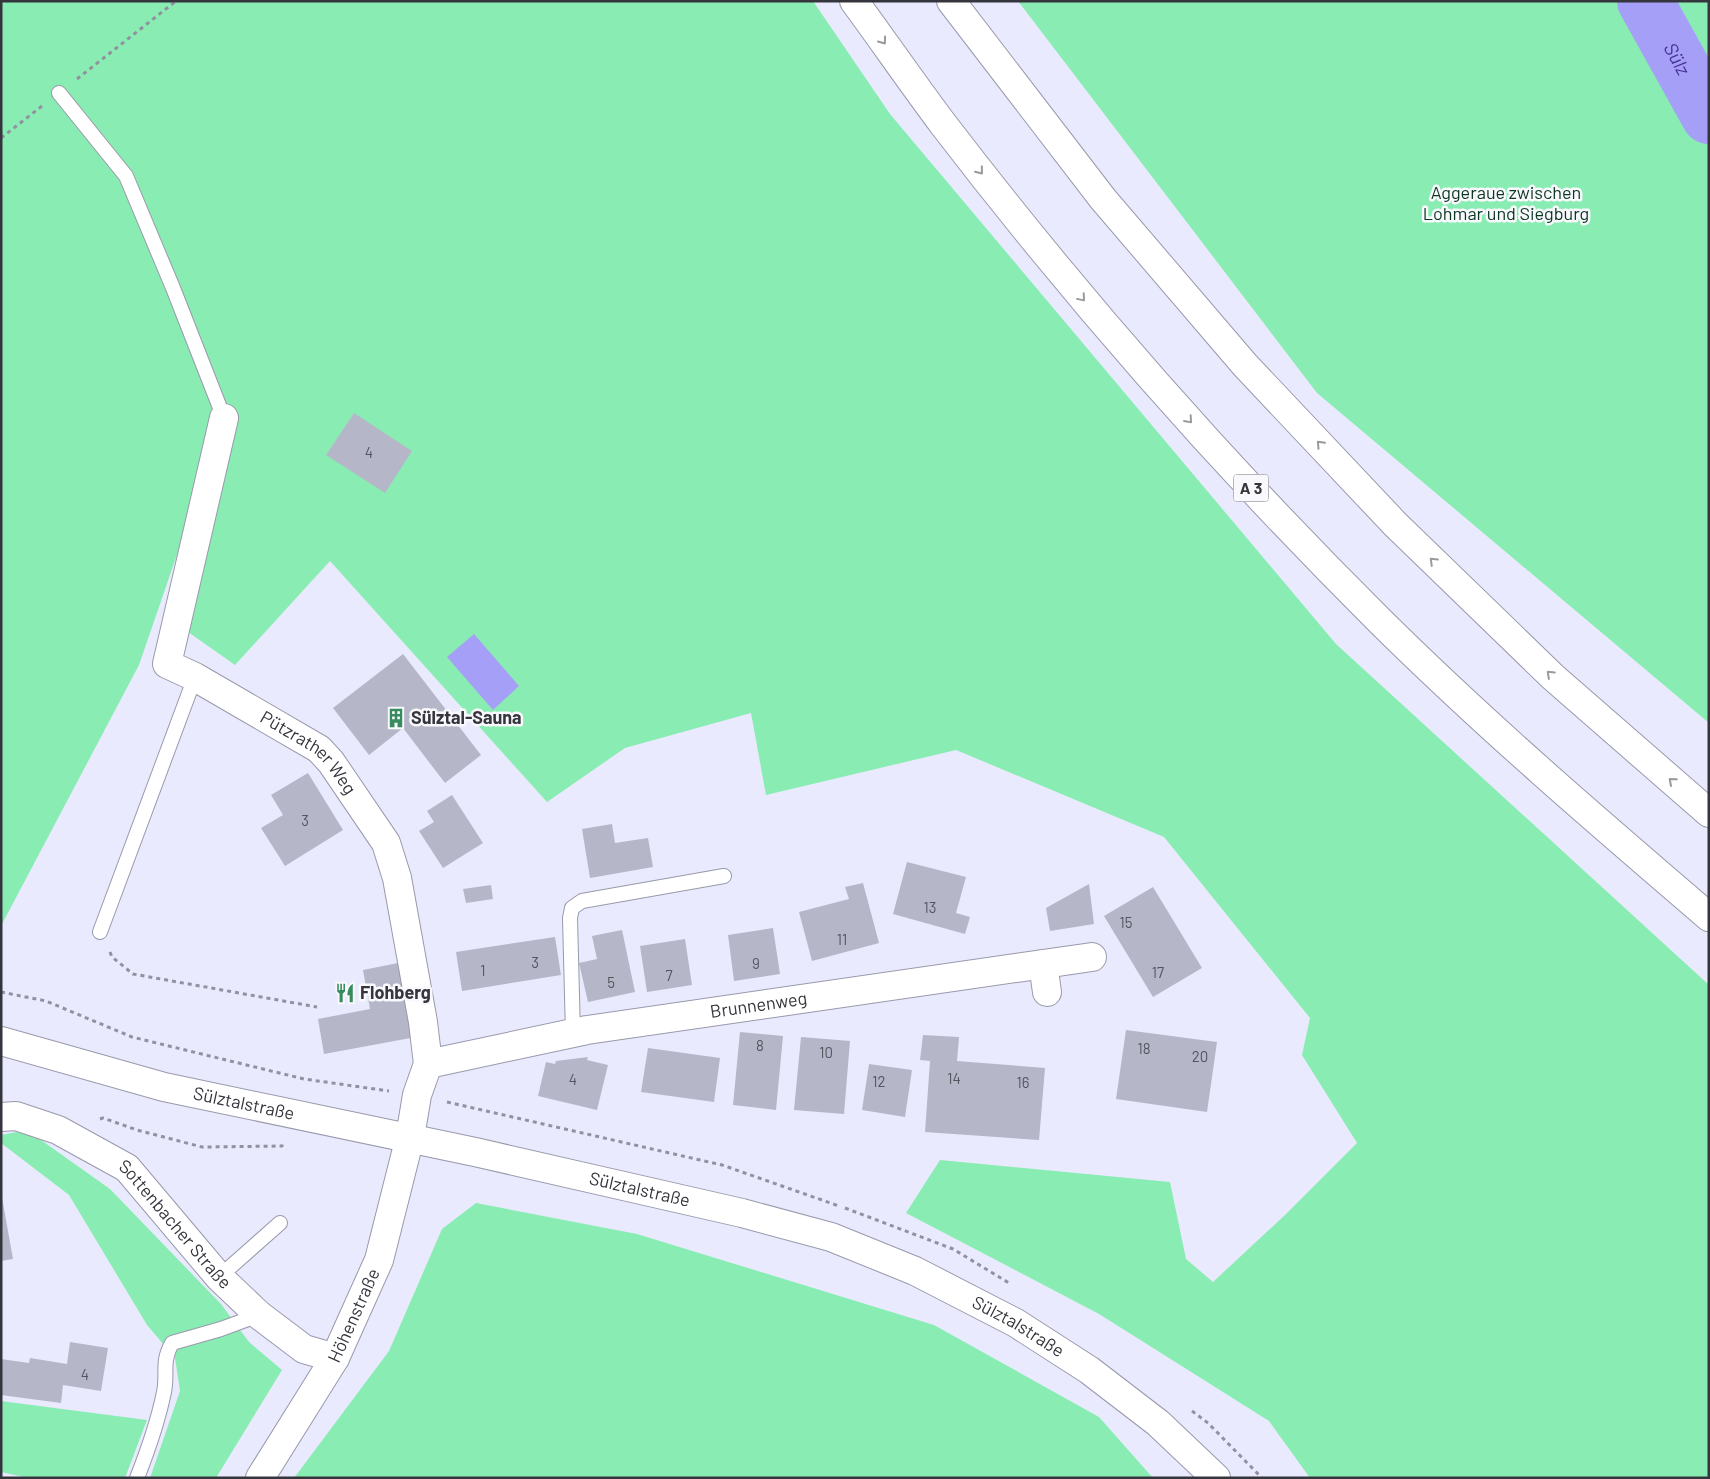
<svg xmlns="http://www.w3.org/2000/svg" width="1710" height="1479" font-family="Barlow,sans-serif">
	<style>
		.green { fill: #89edb3 }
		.water { fill: #a59ff7 }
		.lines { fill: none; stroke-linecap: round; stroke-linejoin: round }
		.river { stroke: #a59ff7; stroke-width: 56 }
		.building { fill: #b6b6c9 }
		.lane-casing { stroke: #9999ac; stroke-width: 16 }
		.street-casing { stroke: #9999ac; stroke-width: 30 }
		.secondary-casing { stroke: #9999ac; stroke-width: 30 }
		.highway-casing { stroke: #9999ac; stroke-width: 30 }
		.path { stroke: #9191a0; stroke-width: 3; stroke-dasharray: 4 4; stroke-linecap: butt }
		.lane { stroke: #fff; stroke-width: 14 }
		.street { stroke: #fff; stroke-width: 28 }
		.secondary { stroke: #fff; stroke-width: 28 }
		.highway { stroke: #fff; stroke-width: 28 }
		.oneway { stroke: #9a9a9e }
		.labels { text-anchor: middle; stroke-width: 5; stroke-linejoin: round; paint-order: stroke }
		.number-label { font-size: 15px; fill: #555560 }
		.shield { fill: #f9f9fd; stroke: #707077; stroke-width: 1 }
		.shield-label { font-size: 16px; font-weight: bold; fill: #35353d }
		.park-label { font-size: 18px; fill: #0b3721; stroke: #f9f9fd }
		.poi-label { font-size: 18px; font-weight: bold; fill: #35353d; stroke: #f9f9fd; text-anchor: start }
		.street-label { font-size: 18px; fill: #35353d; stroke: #f9f9fd }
		.water-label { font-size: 19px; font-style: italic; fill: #463296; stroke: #f9f9fd }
	</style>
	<rect width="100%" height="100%" fill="#eaeafe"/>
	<path class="green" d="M1,1H813L890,114L1336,644L1709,985V1478H1310L1269,1421L1099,1314L906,1213L940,1160L1170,1182L1186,1259L1213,1282L1285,1215L1357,1143L1302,1055L1310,1018L1164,837L956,750L766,795L751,713L625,748L547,802L330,561L235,665L181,627L222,424L139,665L1,926Z
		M1018,1H1709V723L1317,393Z
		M27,1130L110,1189L221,1304L249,1342L282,1370L216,1478H150L180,1391L175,1358L147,1325L69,1195L1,1143V1135Z
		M476,1203L637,1234L934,1325L1099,1417L1153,1478H294L389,1351L442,1229Z
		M1,1401L147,1420L125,1478H28L1,1472Z"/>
	<path class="water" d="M474,634L519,686L493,710L447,657Z"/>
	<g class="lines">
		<path class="river" id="s1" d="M1645,1L1709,116"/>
	</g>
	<path class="building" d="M354,413L412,451L385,493L326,455Z
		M403,654L481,755L445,783L403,728L369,755L333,708Z
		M308,773L343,830L285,866L261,828L283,815L271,795Z
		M452,795L483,843L443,868L419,831L434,822L427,811Z
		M612,824L615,843L648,838L653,867L590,878L582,829Z
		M907,862L966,877L956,913L970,917L965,934L893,914Z
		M863,883L879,943L812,961L799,912L849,899L845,887Z
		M1089,884L1094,924L1050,931L1046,908Z
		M491,885L493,899L466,903L463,889Z
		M1153,887L1202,968L1153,997L1104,916Z
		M773,928L780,974L734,981L728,935Z
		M622,930L635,992L588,1002L579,963L597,959L592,936Z
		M555,937L561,975L462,991L456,952Z
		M685,939L692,985L647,992L640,946Z
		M403,962L416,1037L324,1054L318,1019L370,1009L363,970Z
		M1126,1030L1217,1042L1207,1112L1116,1099Z
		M740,1032L783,1036L776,1110L733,1105Z
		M923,1035L959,1037L957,1061L1045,1068L1039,1140L925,1132L930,1061L920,1060Z
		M801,1037L850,1041L844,1114L794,1110Z
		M648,1048L720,1058L714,1102L641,1092Z
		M588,1057L587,1060L608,1065L597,1110L538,1096L546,1062L555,1064L556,1061Z
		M869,1064L912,1070L905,1117L862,1110Z
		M1,1192L13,1259L1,1261Z
		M70,1342L108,1348L101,1391L63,1385L61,1403L1,1395V1359L29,1363L30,1358L67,1364Z"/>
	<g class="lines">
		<defs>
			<path id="lane" d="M59,93L126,176L173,288L224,418
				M100,932L195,677
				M573,1034L570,918L572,908L582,901L724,876
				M219,1277L280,1223
				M137,1478C148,1450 158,1422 164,1392C168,1372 161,1363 172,1343L221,1329L259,1315"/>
			<g id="street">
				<path id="s2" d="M224,418L167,664L195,677L319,749L331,762L386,843L397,878L423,1022L428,1064L417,1095L410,1137"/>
				<path d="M1043,964L1047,992"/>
				<path id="s3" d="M428,1064L587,1030L1092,957"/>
				<path id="s4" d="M1,1117L16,1116L58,1130L127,1168L219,1277L259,1315L304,1349L335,1358"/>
			</g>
			<g id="secondary">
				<path id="s5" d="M1,1041L164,1087L475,1152L742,1213L831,1237L915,1271L1016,1323L1089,1370L1158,1423L1216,1478"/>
				<path id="s6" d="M260,1478L335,1358L379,1260L410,1137"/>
			</g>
			<path id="highway" d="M854,1C884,42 913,84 943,124C1077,299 1224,466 1380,621C1485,725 1597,821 1709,917
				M951,1L1103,199L1245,365L1395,524L1553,677L1709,813"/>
		</defs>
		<use href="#lane" class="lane-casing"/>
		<use href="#street" class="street-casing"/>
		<use href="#secondary" class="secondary-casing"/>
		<use href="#highway" class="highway-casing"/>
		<path class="path" d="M77,79L176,1
			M1,138L42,106
			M110,952L112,957L133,974L317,1007
			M1,992L46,1001L132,1037L304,1079L389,1091
			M447,1102L722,1165L839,1206
			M100,1119L103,1118L137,1130L202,1147L282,1146L283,1141
			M845,1208L953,1249L1009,1283
			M1192,1411L1208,1423L1262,1478"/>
		<use href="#lane" class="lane"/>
		<use href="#street" class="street"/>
		<use href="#secondary" class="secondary"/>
		<use href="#highway" class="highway"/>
	</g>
	<defs><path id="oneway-chevron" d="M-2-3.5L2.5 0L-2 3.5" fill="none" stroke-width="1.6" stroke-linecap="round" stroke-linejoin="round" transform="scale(1.25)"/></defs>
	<g class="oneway">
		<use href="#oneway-chevron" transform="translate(883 41) rotate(54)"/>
		<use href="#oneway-chevron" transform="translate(980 171) rotate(51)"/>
		<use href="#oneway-chevron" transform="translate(1082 298) rotate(50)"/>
		<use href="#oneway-chevron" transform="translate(1189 420) rotate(49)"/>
		<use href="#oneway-chevron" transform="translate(1320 444) rotate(-133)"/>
		<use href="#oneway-chevron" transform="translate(1433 561) rotate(-136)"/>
		<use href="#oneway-chevron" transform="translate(1550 674) rotate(-137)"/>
		<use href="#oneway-chevron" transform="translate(1672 781) rotate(-139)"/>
	</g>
	<defs>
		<symbol id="building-bare" viewBox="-9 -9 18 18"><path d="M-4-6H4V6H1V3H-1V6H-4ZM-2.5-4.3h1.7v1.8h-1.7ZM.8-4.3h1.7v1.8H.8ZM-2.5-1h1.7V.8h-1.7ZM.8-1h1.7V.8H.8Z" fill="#378c5f" stroke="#f9f9fd" stroke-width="2.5" paint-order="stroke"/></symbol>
		<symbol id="restaurant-bare" viewBox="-9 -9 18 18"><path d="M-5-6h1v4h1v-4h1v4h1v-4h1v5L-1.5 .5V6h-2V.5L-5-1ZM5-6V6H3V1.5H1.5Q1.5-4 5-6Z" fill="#378c5f" stroke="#f9f9fd" stroke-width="2.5" paint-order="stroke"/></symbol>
	</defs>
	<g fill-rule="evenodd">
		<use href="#building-bare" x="382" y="704" width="28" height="28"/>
		<use href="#restaurant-bare" x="331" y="979" width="28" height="28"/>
	</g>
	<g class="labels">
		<g class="number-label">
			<text x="369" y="458">4</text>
			<text x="305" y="826">3</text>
			<text x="930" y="913">13</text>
			<text x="1126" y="928">15</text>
			<text x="842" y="945">11</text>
			<text x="535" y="968">3</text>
			<text x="756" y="969">9</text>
			<text x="483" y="976">1</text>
			<text x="1158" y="978">17</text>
			<text x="669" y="981">7</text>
			<text x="611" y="988">5</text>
			<text x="760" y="1051">8</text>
			<text x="1144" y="1054">18</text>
			<text x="826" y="1058">10</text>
			<text x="1200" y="1062">20</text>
			<text x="954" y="1084">14</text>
			<text x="573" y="1085">4</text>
			<text x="879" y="1087">12</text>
			<text x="1023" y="1088">16</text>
			<text x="85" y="1380">4</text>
		</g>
		<rect class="shield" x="1233.5" y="474.5" width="35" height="27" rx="4"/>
		<g class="shield-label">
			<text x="1251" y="494">A 3</text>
		</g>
		<g class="park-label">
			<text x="1506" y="199">Aggeraue zwischen<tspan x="1506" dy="21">Lohmar und Siegburg</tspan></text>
		</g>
		<g class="poi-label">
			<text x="411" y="724">Sülztal-Sauna</text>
			<text x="360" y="999">Flohberg</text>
		</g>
		<g class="street-label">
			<text dy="6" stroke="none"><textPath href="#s2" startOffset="421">Pützrather Weg</textPath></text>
			<text dy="6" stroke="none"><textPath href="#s3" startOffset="336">Brunnenweg</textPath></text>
			<text dy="6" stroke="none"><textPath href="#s5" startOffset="251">Sülztalstraße</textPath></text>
			<text dy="6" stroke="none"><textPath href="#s5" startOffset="656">Sülztalstraße</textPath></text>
			<text dy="6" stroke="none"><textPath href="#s4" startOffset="212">Sottenbacher Straße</textPath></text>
			<text dy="6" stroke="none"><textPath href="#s6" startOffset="188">Höhenstraße</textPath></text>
			<text dy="6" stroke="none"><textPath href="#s5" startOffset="1061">Sülztalstraße</textPath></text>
		</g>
		<g class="water-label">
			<text dy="7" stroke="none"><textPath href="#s1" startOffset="66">Sülz</textPath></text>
		</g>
	</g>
	<rect width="1710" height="1479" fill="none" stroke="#35353d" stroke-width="5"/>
</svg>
